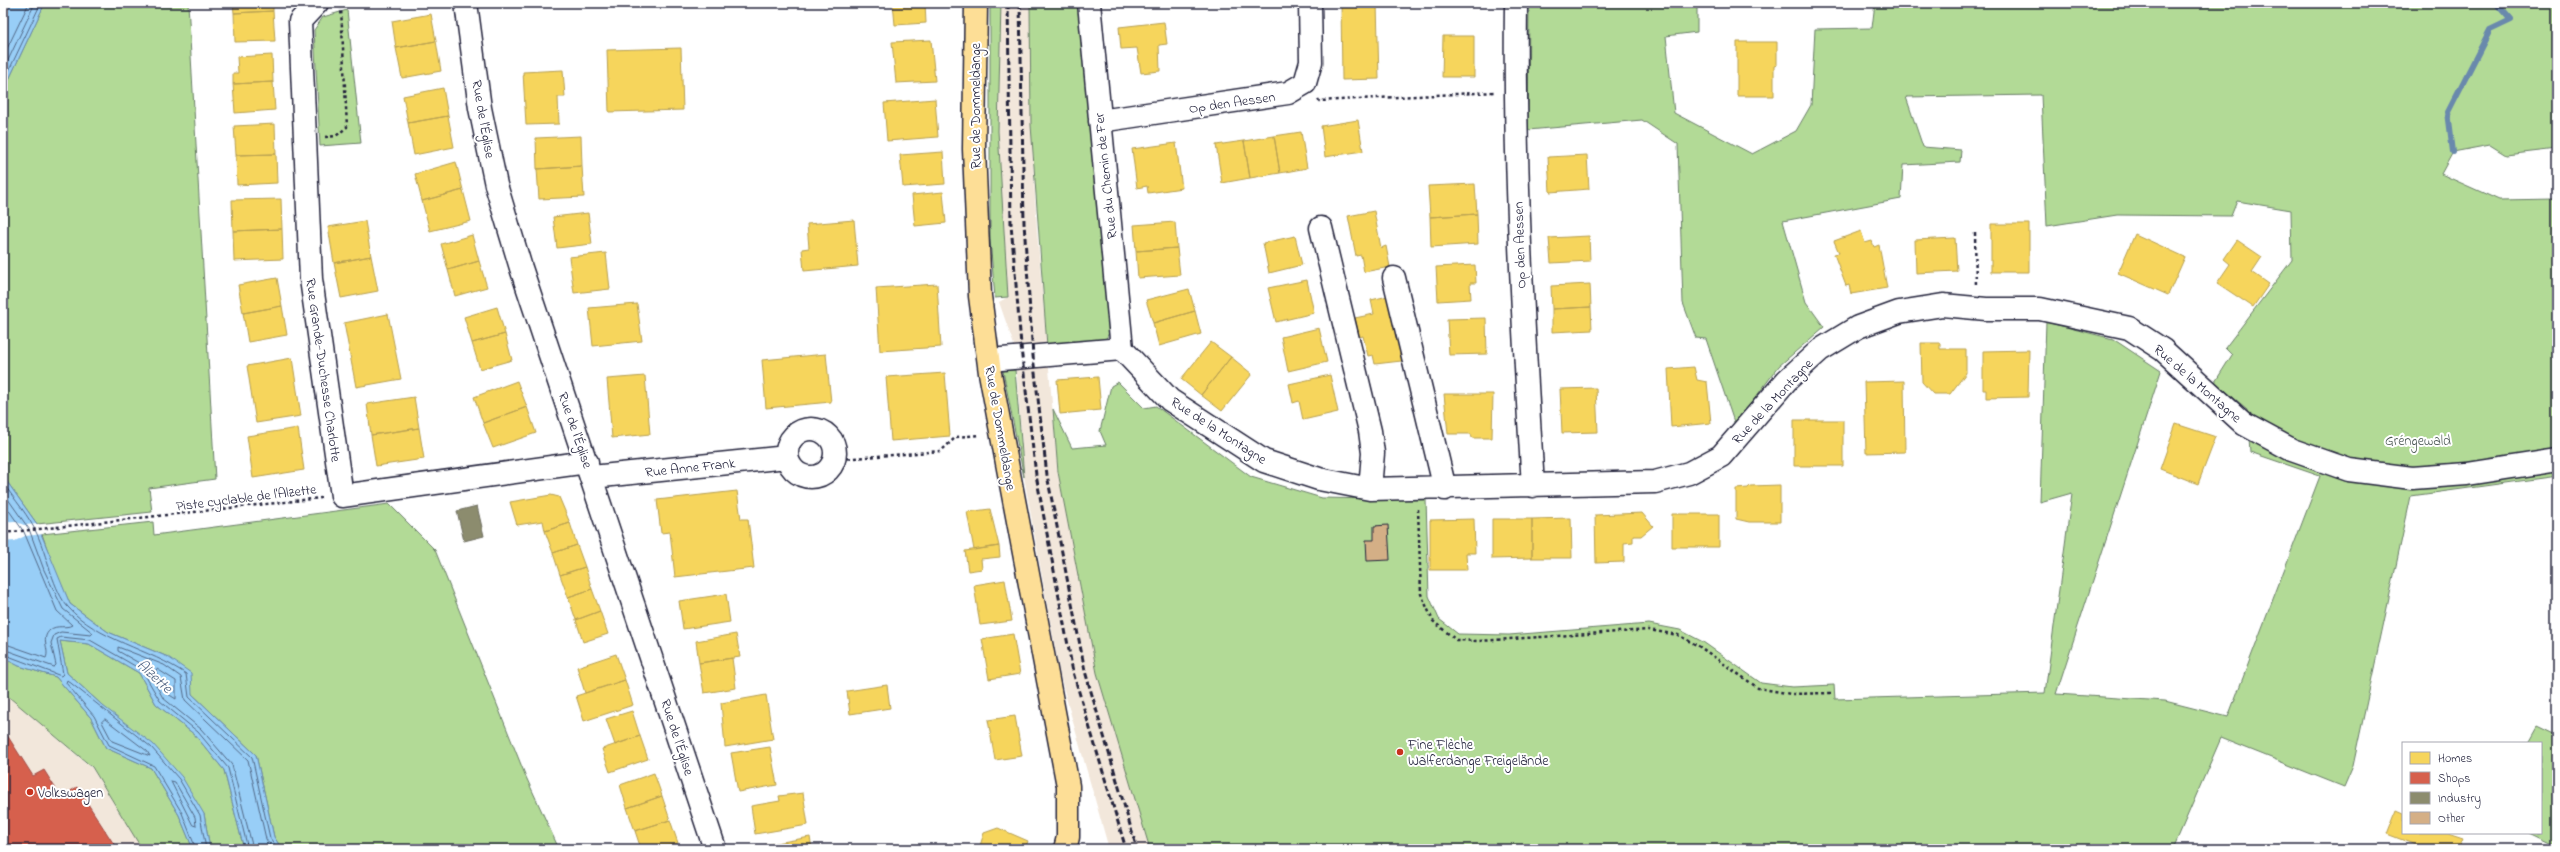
<svg xmlns="http://www.w3.org/2000/svg" width="2560" height="852" font-family="'Indie Flower',sans-serif">
	<style>
		.built { fill: #f2e7db }
		.green { fill: #b2da96; stroke: #6a7e68 }
		.water { fill: #98cef7; stroke: #6989ac }
		.pier { fill: #fff }
		.homes { fill: #f6d55c; stroke: #b69f52 }
		.shops { fill: #d6604d; stroke: #a04d48 }
		.industry { fill: #8c8c6e; stroke: #6c6c5f }
		.lines { fill: none; stroke-linecap: round; stroke-linejoin: round }
		.shore { stroke: #516786; stroke-width: 1 }
		.stream { stroke: #6989ac; stroke-width: 6 }
		.building { fill: #d4af86; stroke: #22223b }
		.minor-casing { stroke: #22223b; stroke-width: 25 }
		.major-casing { stroke: #22223b; stroke-width: 25 }
		.path { stroke: #22223b; stroke-width: 2.5; stroke-dasharray: 3 3; stroke-linecap: butt }
		.minor { stroke: #fff; stroke-width: 22 }
		.major { stroke: #fdde96; stroke-width: 22 }
		.rail { stroke: #22223b; stroke-width: 3; stroke-dasharray: 6 3; stroke-linecap: butt }
		.poi-dot { fill: #c8321e; stroke: #fff; stroke-width: 1.5 }
		.labels { text-anchor: middle; stroke-width: 4; stroke-linejoin: round; paint-order: stroke }
		.street-label { font-size: 14px; fill: #22223b; stroke: #fff }
		.park-label { font-size: 14px; fill: #4d5956; stroke: #fff }
		.poi-label { font-size: 14px; fill: #22223b; stroke: #fff; text-anchor: start }
		.water-label { font-size: 15px; font-style: italic; fill: #4b5e7d; stroke: #fff }
	</style>
	<rect width="100%" height="100%" fill="#fff"/>
	<filter id="ink" filterUnits="userSpaceOnUse"><feTurbulence type="fractalNoise" baseFrequency=".025" numOctaves="2"/><feDisplacementMap in="SourceGraphic" scale="8" xChannelSelector="R" yChannelSelector="G"/><feConvolveMatrix kernelMatrix="1 2 1 2 8 2 1 2 1" color-interpolation-filters="sRGB"/></filter>
	<g filter="url(#ink)">
		<path class="built" d="M1001,3H1030L1031,125L1037,231L1058,472L1097,673L1150,849H1109L1060,676L1024,477L1015,348L999,302L1008,297L998,131Z
			M3,692L92,768L142,849H3Z"/>
		<path class="green" d="M45,3H188L215,479L149,488L152,512L37,524L3,476V92Z
			M990,3H1001L998,131L1008,297L995,298L990,239Z
			M1030,3H1078L1112,326L1106,339L1047,346L1031,125Z
			M1529,3H1697V32L1666,36L1674,113L1752,154L1796,131L1811,105L1815,29L1872,28L1875,3H2557V149L2506,155L2490,145L2453,152L2441,174L2499,200L2557,199V476L2411,496L2353,766L2344,787L2221,738L2173,849H1150L1097,673L1058,472L1053,409L1072,448L1106,445L1100,431L1111,386L1118,382L1144,408L1156,406L1251,477L1322,498L1426,500L1429,596L1439,619L1458,634L1509,635L1649,624L1680,630L1703,642L1761,683L1792,687L1834,685L1835,699L2045,693L2072,493L2040,502L2046,322L2113,339L2161,371L2056,694L2165,701L2228,717L2320,476L2250,452L2247,409L2215,382L2232,355L2225,348L2292,260L2291,210L2237,201L2231,216L2117,215L2047,226L2041,95L1906,97L1923,147L1961,150L1960,162L1903,165L1901,199L1783,221L1806,302L1824,327L1779,366L1735,425L1706,339L1696,338L1683,303L1678,144L1642,120L1528,130Z
			M347,10L361,143L320,146L314,30L323,17Z
			M1015,370L1024,477L1003,371Z
			M389,504L435,550L526,777L559,849H282L274,837L256,755L192,694L168,657L108,632L70,604L53,566L42,534L153,522L154,535Z
			M60,641L89,644L139,673L156,704L195,735L224,770L244,849H210L204,814L103,706L67,673Z
			M3,657L19,666L56,677L91,718L106,748L151,768L179,815L193,849H142L92,767L3,692Z
			M2536,727L2557,737V846L2530,833H2541V743H2527Z"/>
		<path class="water" d="M3,3H45L3,92Z
			M3,476L37,524L70,604L108,632L168,657L191,673L192,694L256,755L274,837L282,849H244L224,770L195,735L156,704L139,673L89,644L60,641L67,673L103,706L153,744L182,777L204,814L210,849H193L179,815L151,768L106,748L91,718L56,677L19,666L3,658Z"/>
		<path class="pier" d="M14,521L24,525L39,524L44,534L25,536L15,541L3,542V522Z"/>
		<path class="homes" d="M233,3H273V11L234,13Z
			M893,3H925L926,23L895,25Z
			M1119,3H1162L1119,6Z
			M1341,3H1377L1379,79L1342,80Z
			M273,11L275,41L235,42L234,13Z
			M431,14L436,41L396,48L392,21Z
			M1164,22L1167,44L1159,45L1160,71L1141,73L1137,48L1121,49L1119,27Z
			M1443,36H1474V77H1442Z
			M931,40L935,81L896,83L892,42Z
			M436,41L441,71L402,78L396,48Z
			M1737,42H1777V65L1774,66V96H1737Z
			M681,48L683,110L609,112L607,50Z
			M272,55L273,82L233,84V73H238L237,57Z
			M563,70L565,97H558L559,124L526,125L523,72Z
			M273,82L275,110L235,113L233,84Z
			M443,88L448,116L408,123L403,96Z
			M935,99L938,137L887,141L884,103Z
			M448,116L454,147L414,155L408,123Z
			M1358,120L1363,151L1325,157L1321,126Z
			M275,124L276,154L236,155L234,126Z
			M1301,132L1307,168L1280,173L1274,136Z
			M581,136L582,166L537,169L536,138Z
			M1274,136L1280,173L1250,178L1244,141Z
			M1244,141L1250,178L1222,183L1216,145Z
			M1176,143L1182,188L1148,193L1147,186L1137,188L1132,149Z
			M943,152L945,184L903,187L900,155Z
			M276,154L277,183L237,185L236,155Z
			M1587,155L1589,189L1550,192L1548,157Z
			M456,162L463,190L422,201L415,174Z
			M582,166L584,197L539,199L537,169Z
			M1475,184L1477,214L1430,217L1428,186Z
			M463,190L471,221L430,231L422,201Z
			M943,192L946,223L915,226L912,195Z
			M281,199L282,229L233,231L232,200Z
			M1374,211L1381,248L1386,246L1390,267L1364,272L1361,255L1356,256L1348,216Z
			M588,213L592,244L557,248L553,217Z
			M1477,214L1478,244L1431,247L1430,217Z
			M854,220L858,266L804,271L802,249L809,248L807,224Z
			M365,221L371,256L334,263L328,227Z
			M1175,222L1177,248L1136,251L1134,225Z
			M1991,224H2029V272H1991Z
			M282,229L283,259L234,261L233,231Z
			M1861,231L1865,243L1872,241L1874,247L1879,245L1887,288L1851,294L1849,285L1846,286L1834,254L1839,253L1834,241Z
			M2135,234L2185,257L2168,295L2118,273Z
			M472,235L479,261L448,270L441,244Z
			M1295,236L1302,265L1269,273L1263,243Z
			M1589,236L1590,261L1551,263L1549,238Z
			M1955,238L1957,271L1916,273L1915,240Z
			M2237,240L2262,257L2252,272L2269,284L2253,307L2217,283L2230,264L2224,259Z
			M1177,248L1180,275L1138,278L1136,251Z
			M606,253L610,289L574,293L569,257Z
			M371,256L378,291L341,298L334,263Z
			M479,261L487,287L455,296L448,270Z
			M1475,265L1476,283H1470L1471,299L1438,301L1436,267Z
			M277,278L282,306L243,313L238,285Z
			M1307,280L1314,313L1276,322L1268,288Z
			M937,284L941,347L880,351L876,288Z
			M1590,284L1591,307L1552,309L1551,286Z
			M1189,289L1195,311L1153,323L1146,300Z
			M1388,296L1410,360L1375,364L1373,355L1368,356L1363,336L1359,337L1355,318L1374,314L1371,300Z
			M637,304L642,341L593,346L589,308Z
			M282,306L287,335L248,342L243,313Z
			M497,307L505,334L472,343L464,317Z
			M1591,307L1592,330L1552,332V309Z
			M1195,311L1201,334L1159,346L1153,323Z
			M388,314L401,379L356,387L344,323Z
			M1486,318L1487,354L1449,355L1447,319Z
			M1319,328L1327,362L1288,371L1281,337Z
			M505,334L512,360L480,369L472,343Z
			M1211,342L1231,357L1201,395L1181,379Z
			M1921,343H1940V349H1966V373L1950,394H1933L1922,382Z
			M2029,350L2028,397L1986,398V390H1983V351Z
			M826,354L831,402L766,408L762,360Z
			M1231,357L1252,374L1222,411L1201,395Z
			M292,358L301,416L256,423L247,366Z
			M1694,367L1697,380L1707,382L1711,423L1671,427L1668,369Z
			M945,373L950,436L891,441L886,377Z
			M1330,375L1338,412L1303,420L1299,401L1293,403L1289,384Z
			M645,376L650,434L612,438L607,379Z
			M1098,377L1101,410L1060,414L1057,380Z
			M517,381L527,407L483,423L474,397Z
			M1904,381L1905,452L1866,453L1864,382Z
			M1596,388L1598,432L1562,433L1560,389Z
			M1444,394H1493L1492,438H1472L1471,434H1448Z
			M414,397L419,428L371,435L367,404Z
			M527,407L536,433L493,448L483,423Z
			M1794,420H1843V466H1794Z
			M2176,424L2216,437L2198,484L2160,469Z
			M298,428L304,470L253,478L247,436Z
			M419,428L424,459L376,466L371,435Z
			M1780,485V522H1749L1736,519V489L1748,488L1750,486Z
			M737,491L741,519H748L754,568L675,577L670,532L661,533L657,500Z
			M551,495L559,497L570,523L545,531L543,521L517,525L510,502Z
			M990,509L999,546L974,550L967,512Z
			M1642,513L1653,526L1641,536H1633V542L1624,543V562L1596,563L1595,515Z
			M1672,514H1719V547H1672Z
			M1571,518L1572,558H1532V519Z
			M1474,519L1475,553H1466L1467,570H1430V520Z
			M1492,519H1532V558L1492,559Z
			M570,523L577,545L553,553L545,531Z
			M577,545L585,567L560,575L553,553Z
			M999,546L1000,557L981,559L982,569L968,571L965,551Z
			M585,567L592,589L568,597L560,575Z
			M1005,580L1012,621L980,625L974,585Z
			M592,589L600,611L576,620L568,597Z
			M726,594L730,622L683,629L679,601Z
			M600,611L608,634L583,642L576,620Z
			M736,634L740,657L699,663L696,641Z
			M1013,634L1020,674L989,679L982,639Z
			M616,654L625,680L585,693L577,667Z
			M732,658L736,688L704,693L699,663Z
			M625,680L633,705L584,721L576,696Z
			M887,685L890,708L850,714L847,691Z
			M766,695L773,739L725,747L721,703Z
			M632,711L640,736L615,745L606,719Z
			M1015,716L1022,756L995,760L988,720Z
			M640,736L648,759L610,772L602,749Z
			M770,747L777,785L738,792L731,753Z
			M654,773L662,796L627,808L620,785Z
			M803,793L808,825L755,834L751,806L780,801L779,796Z
			M662,796L670,820L635,831L627,808Z
			M2396,811L2403,814V833H2448L2463,838L2458,849H2426L2387,834Z
			M670,820L678,843L659,849H641L635,831Z
			M998,828L1028,841L1025,849H979L984,833Z
			M810,837L812,849H760V846Z"/>
		<path class="shops" d="M7,735L33,776L44,770L61,797L77,787L117,849H3V738Z"/>
		<path class="industry" d="M477,506L484,536L464,541L457,511Z"/>
		<g class="lines">
			<path class="shore" d="M3,57L29,3
				M3,71L35,3
				M3,83L41,3
				M3,483C15,500 29,516 37,534C46,553 54,592 68,607C97,640 150,649 186,674L189,697L252,757L270,838L278,849
				M3,492L29,529L44,570L63,609L93,633L91,635L61,632L54,635L51,643L56,665L54,667L3,649
				M3,502L24,532L57,611L72,625C66,629 57,624 50,630C40,639 50,649 46,658L3,643
				M3,654L61,676L63,674L57,639L61,637L90,640L142,670L160,701L198,732L228,768L248,849
				M157,669L176,681V699L168,694L156,672Z
				M105,719L147,751L150,756L112,741L102,722Z
				M171,781L175,782L195,817L196,826L193,825Z
				M196,849L182,813L154,766L109,745L94,716L66,683L67,680L151,747L179,779L200,815L206,849
				M253,849L232,765L201,729L163,698L146,667L118,651V647L164,665L181,677L185,700L248,760L266,839L272,849"/>
			<path class="stream" d="M2453,152L2448,112L2490,30L2511,20L2496,3"/>
		</g>
		<path class="building" d="M1388,525L1390,560L1367,561L1366,540H1374V526Z"/>
		<g class="lines">
			<defs>
				<path id="minor" d="M317,3L300,21L311,279L342,496L587,462
					M466,3L480,108L496,185L521,268L715,849
					M1089,3L1122,349
					M1516,3C1514,165 1523,325 1533,486
					M1100,121L1288,93L1305,83L1311,62L1310,3
					M1321,228L1370,431L1373,453L1370,489
					M1394,278L1445,489
					M1122,349L1170,400L1264,461L1319,479L1370,489L1655,482L1689,473L1721,456L1787,380L1820,350L1858,327L1899,312L1943,305L1986,309H2040L2129,328L2163,350L2244,424L2292,450L2349,470L2412,478L2467,474L2557,460
					M989,360L1122,349
					M787 453a24 24 0 1 1 48 0a24 24 0 1 1-48 0Z
					M592,477L787,457"/>
				<path id="major" d="M976,3L974,149L980,296L990,373L1068,786V837L1065,849"/>
			</defs>
			<use href="#minor" class="minor-casing"/>
			<use href="#major" class="major-casing"/>
			<path class="path" d="M1318,99L1319,101L1495,92
				M325,137L336,136L347,127L341,8
				M1975,233L1976,287
				M842,459L941,451L956,437L980,435
				M1418,509L1421,594L1433,621L1456,640L1479,641L1649,630L1678,635L1700,647L1758,688L1791,694L1831,693
				M3,533L321,498"/>
			<use href="#minor" class="minor"/>
			<use href="#major" class="major"/>
			<path class="rail" d="M1008,3L1011,224L1022,357L1036,475L1073,672L1126,849
				M1020,3L1024,223L1033,356L1047,475L1085,671L1137,849"/>
		</g>
	</g>
	<g class="poi-dot">
		<circle cx="1400" cy="752" r="4"/>
		<circle cx="30" cy="792" r="4"/>
	</g>
	<g class="labels">
		<g class="street-label">
			<text transform="translate(1232 102) rotate(-8)" y="5">Op den Aessen</text>
			<text transform="translate(975 106) rotate(-90)" y="5">Rue de Dommeldange</text>
			<text transform="translate(484 119) rotate(80)" y="5">Rue de l'Église</text>
			<text transform="translate(1105 176) rotate(-96)" y="5">Rue du Chemin de Fer</text>
			<text transform="translate(1519 245) rotate(-92)" y="5">Op den Aessen</text>
			<text transform="translate(324 370) rotate(82)" y="5">Rue Grande-Duchesse Charlotte</text>
			<text transform="translate(2198 383) rotate(41)" y="5">Rue de la Montagne</text>
			<text transform="translate(1772 401) rotate(-47)" y="5">Rue de la Montagne</text>
			<text transform="translate(1001 428) rotate(80)" y="5">Rue de Dommeldange</text>
			<text transform="translate(576 430) rotate(71)" y="5">Rue de l'Église</text>
			<text transform="translate(1219 430) rotate(33)" y="5">Rue de la Montagne</text>
			<text transform="translate(690 467) rotate(-6)" y="5">Rue Anne Frank</text>
			<text transform="translate(246 497) rotate(-7)" y="5">Piste cyclable de l'Alzette</text>
			<text transform="translate(678 737) rotate(72)" y="5">Rue de l'Église</text>
		</g>
		<g class="park-label">
			<text x="2418" y="445">Gréngewald</text>
		</g>
		<g class="poi-label">
			<text x="1408" y="749">Fine Flèche<tspan x="1408" dy="16">Walferdange Freigelände</tspan></text>
			<text x="38" y="797">Volkswagen</text>
		</g>
		<g class="water-label">
			<text transform="translate(155 676) rotate(42)" y="5">Alzette</text>
		</g>
	</g>
	<rect width="2560" height="852" fill="none" stroke="#fff" stroke-width="16"/>
	<rect x="8" y="8" width="2544" height="836" fill="none" stroke="#22223b" stroke-width="1.5" filter="url(#ink)"/>
	<rect x="2402" y="742" width="140" height="92" fill="#ffffff" stroke="#a7a7b1"/>
	<rect x="2410" y="752" width="20" height="12" fill="#f6d55c" stroke="#a7a7b1"/>
	<text x="2438" y="762" font-size="12" fill="#22223b">Homes</text>
	<rect x="2410" y="772" width="20" height="12" fill="#d6604d" stroke="#a7a7b1"/>
	<text x="2438" y="782" font-size="12" fill="#22223b">Shops</text>
	<rect x="2410" y="792" width="20" height="12" fill="#8c8c6e" stroke="#a7a7b1"/>
	<text x="2438" y="802" font-size="12" fill="#22223b">Industry</text>
	<rect x="2410" y="812" width="20" height="12" fill="#d4af86" stroke="#a7a7b1"/>
	<text x="2438" y="822" font-size="12" fill="#22223b">Other</text>
</svg>
